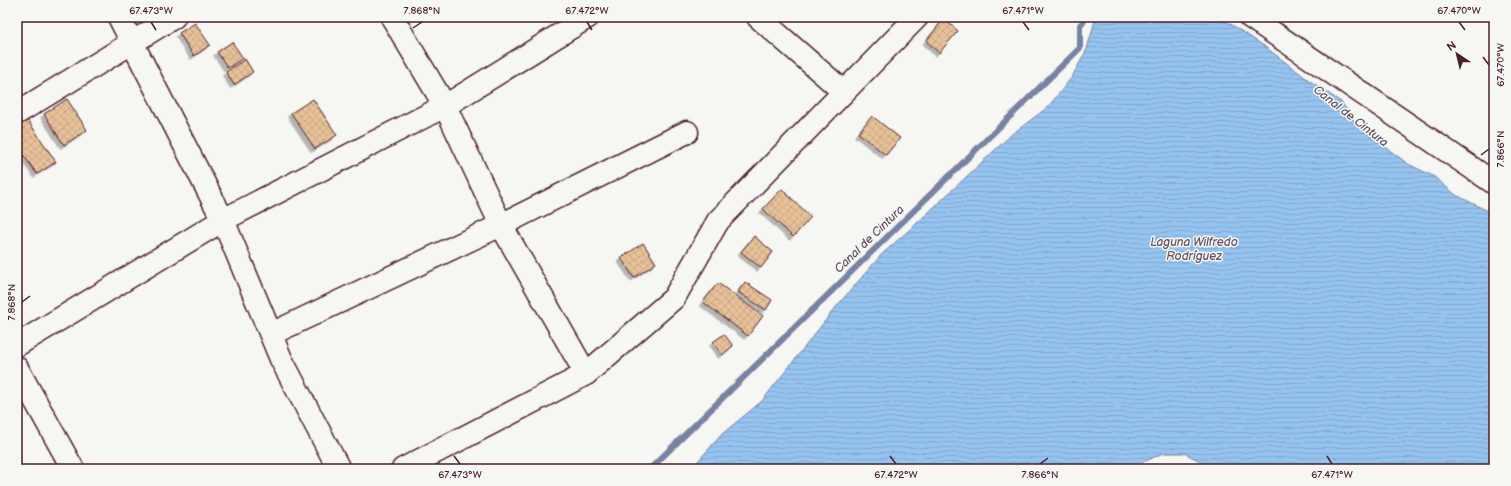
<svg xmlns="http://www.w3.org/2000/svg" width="1511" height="486" font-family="'Balsamiq Sans',sans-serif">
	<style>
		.water { fill: url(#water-rules); stroke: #7882a2 }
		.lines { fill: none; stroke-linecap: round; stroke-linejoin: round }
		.stream { stroke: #7882a2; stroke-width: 6 }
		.building { fill: url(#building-cross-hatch); stroke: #4a1f2b; filter: url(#shadow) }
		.minor-casing { stroke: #4a1f2b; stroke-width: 25 }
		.minor { stroke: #f6f6f2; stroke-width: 22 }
		.ticks { fill: none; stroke: #4a1f2b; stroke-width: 1.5 }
		.labels { text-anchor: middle; stroke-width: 3; stroke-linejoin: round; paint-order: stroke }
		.water-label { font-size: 12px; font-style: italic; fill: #615166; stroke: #f6f6f2 }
		.neatline { fill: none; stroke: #4a1f2b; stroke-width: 1.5 }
		.ticks-label { font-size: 10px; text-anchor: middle; fill: #4a1f2b }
	</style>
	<defs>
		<pattern id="water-rules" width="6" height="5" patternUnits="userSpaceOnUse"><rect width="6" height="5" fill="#96c4f1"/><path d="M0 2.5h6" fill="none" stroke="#83a8cf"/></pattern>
		<pattern id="building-cross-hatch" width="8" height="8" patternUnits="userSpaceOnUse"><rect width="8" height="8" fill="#e7c198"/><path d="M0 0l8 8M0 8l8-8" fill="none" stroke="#c8a583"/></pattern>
		<filter id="shadow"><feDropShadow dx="-3.5" dy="3.5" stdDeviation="0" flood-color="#0004"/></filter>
	</defs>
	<rect width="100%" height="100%" fill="#f6f6f2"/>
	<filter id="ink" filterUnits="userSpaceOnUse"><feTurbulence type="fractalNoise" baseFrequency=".025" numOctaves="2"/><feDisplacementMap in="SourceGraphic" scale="8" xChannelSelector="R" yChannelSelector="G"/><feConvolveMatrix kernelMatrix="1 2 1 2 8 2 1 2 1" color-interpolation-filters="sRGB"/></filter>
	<g filter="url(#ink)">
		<path class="water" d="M1096,17H1220L1264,46L1310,81L1341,102L1359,127L1408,164L1433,176L1456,195L1494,214V459L1473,469H1212L1204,463L1184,453H1163L1146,461L1122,469H691L722,434L762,401L836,307L882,254L916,224L1012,134L1048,107L1072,77L1087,49Z"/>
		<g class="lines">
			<path class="stream" d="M650,469L1080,48V25L1087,17"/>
		</g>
		<path class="building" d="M944,19L958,31L939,53L926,41Z
			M195,23L210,45L194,56L179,33Z
			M232,42L243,58L228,68L217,52Z
			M245,59L253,72L234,85L226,72Z
			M67,99L87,130L64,145L44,114Z
			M313,99L337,135L315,149L291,113Z
			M872,116L900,138L886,155L858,133Z
			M27,119L56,162L37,174L17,146V125Z
			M17,180L21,187L17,189Z
			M782,189L811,217L793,237L763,209Z
			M754,236L773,252L761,268L741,252Z
			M643,243L656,263L634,278L621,258Z
			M745,282L772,300L766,310L738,292Z
			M718,283L763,316L748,336L703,302Z
			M724,334L733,346L722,355L713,342Z"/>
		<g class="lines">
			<defs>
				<path id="minor" d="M119,17L223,220L281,359L339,469
					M392,17L445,106L501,225L586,374
					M758,17L844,92
					M1250,17L1494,183
					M17,113L174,17
					M271,334L501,225L687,132
					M17,345L223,220L445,106L588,17
					M17,368L73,469
					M403,469L586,374L674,298L718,221L917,17"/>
			</defs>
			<use href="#minor" class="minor-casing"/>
			<use href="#minor" class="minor"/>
		</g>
	</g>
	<path class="ticks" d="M151,22L156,30M587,22L592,30M1023,22L1029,30M1459,22L1465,30M413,28L422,22M1483,57L1489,65M1481,155L1489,149M22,302L30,296M454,456L460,464M890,456L896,464M1327,456L1332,464M1040,464L1048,458"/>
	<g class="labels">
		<g class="water-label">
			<text transform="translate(1351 116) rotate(38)" y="4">Canal de Cintura</text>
			<text transform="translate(869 239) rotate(-44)" y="4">Canal de Cintura</text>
			<text x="1194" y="246">Laguna Wilfredo<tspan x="1194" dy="14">Rodríguez</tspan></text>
		</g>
	</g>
	<rect width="1511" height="486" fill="none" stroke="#f6f6f2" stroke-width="44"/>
	<g transform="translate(1457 54) rotate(325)" stroke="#f6f6f2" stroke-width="3" paint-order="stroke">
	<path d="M0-3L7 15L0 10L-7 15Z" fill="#4a1f2b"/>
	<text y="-6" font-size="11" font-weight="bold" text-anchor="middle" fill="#4a1f2b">N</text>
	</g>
	<rect x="22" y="22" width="1467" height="442" class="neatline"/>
	<g class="ticks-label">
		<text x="151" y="14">67.473°W</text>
		<text x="422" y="14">7.868°N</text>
		<text x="587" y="14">67.472°W</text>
		<text x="1023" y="14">67.471°W</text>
		<text x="1459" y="14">67.470°W</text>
		<text transform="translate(1500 65) rotate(-90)" y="4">67.470°W</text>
		<text transform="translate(1500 149) rotate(-90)" y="4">7.866°N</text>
		<text transform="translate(11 302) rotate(-90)" y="4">7.868°N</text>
		<text x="460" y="478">67.473°W</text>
		<text x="896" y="478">67.472°W</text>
		<text x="1040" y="478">7.866°N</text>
		<text x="1332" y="478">67.471°W</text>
	</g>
</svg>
